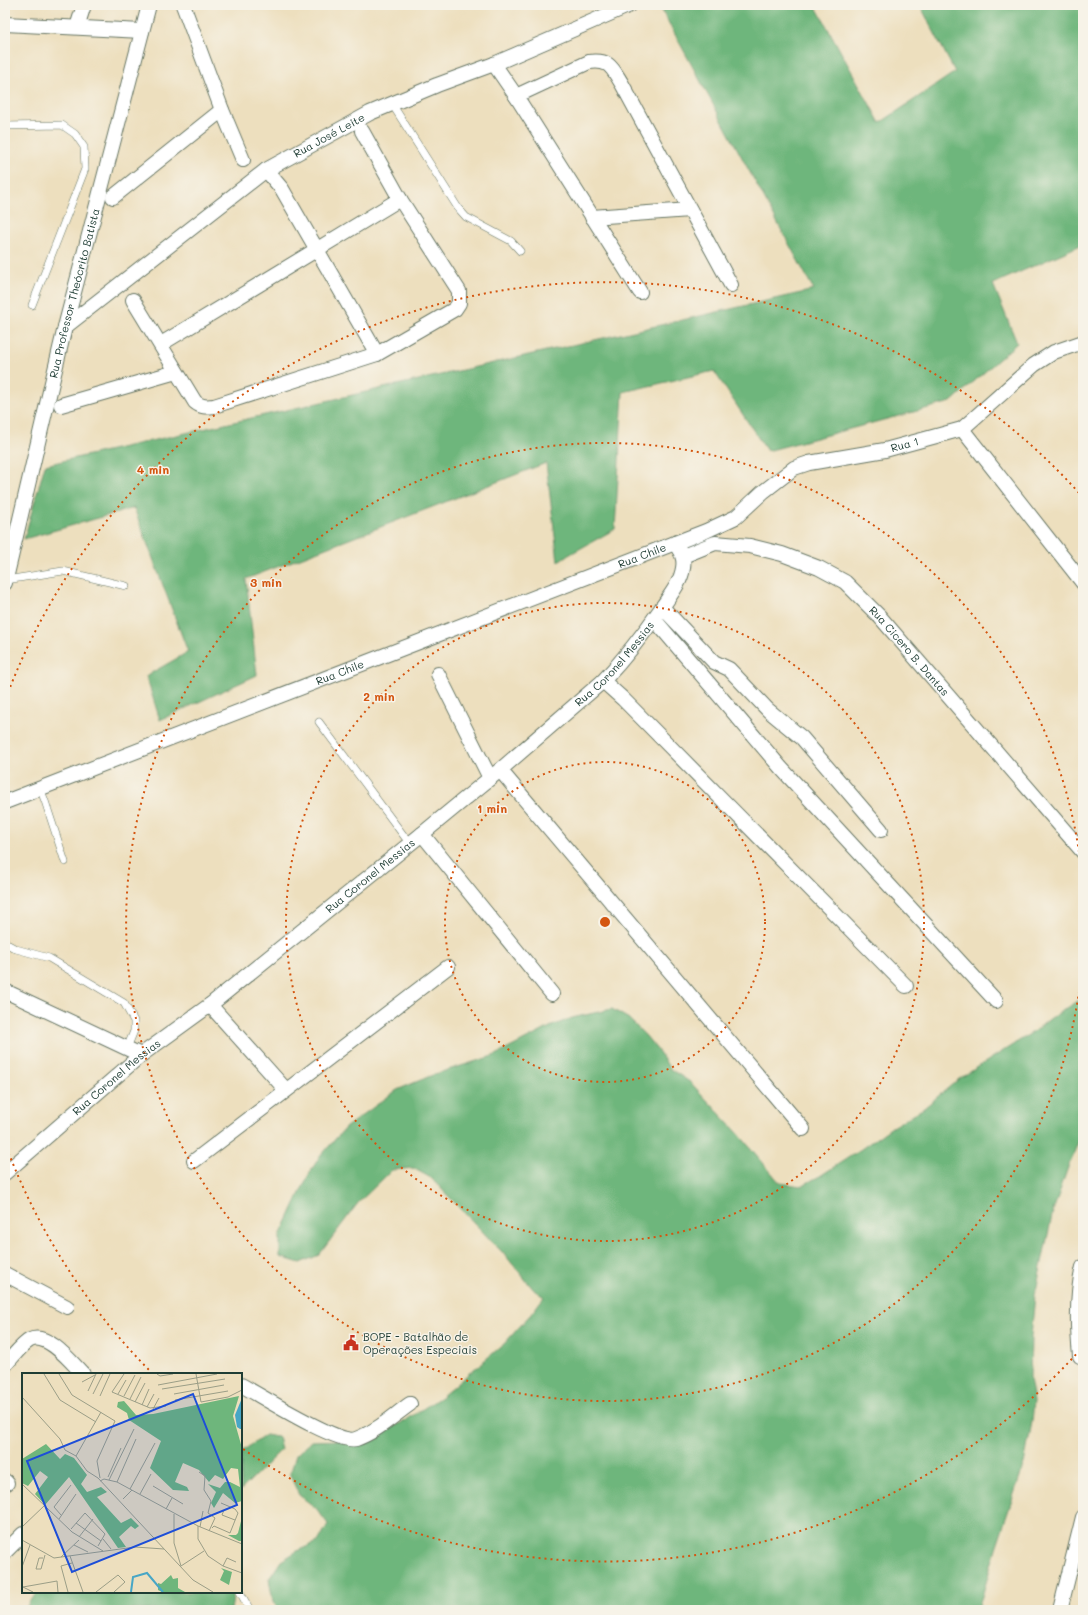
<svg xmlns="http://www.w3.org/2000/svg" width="1088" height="1615" font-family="Mali,sans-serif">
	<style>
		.forest { fill: #6eb67c; stroke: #467a58 }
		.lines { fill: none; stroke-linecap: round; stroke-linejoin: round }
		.lane-casing { stroke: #677664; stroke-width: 8 }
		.street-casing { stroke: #677664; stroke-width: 16 }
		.lane { stroke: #fff; stroke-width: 7 }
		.street { stroke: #fff; stroke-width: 14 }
		.ring { fill: none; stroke: #d45610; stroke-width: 2; stroke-dasharray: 2 4 }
		.labels { text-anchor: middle; stroke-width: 3; stroke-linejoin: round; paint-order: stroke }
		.street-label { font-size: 11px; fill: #1f3d34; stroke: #f7f3e8 }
		.poi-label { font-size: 11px; fill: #1f3d34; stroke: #f7f3e8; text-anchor: start }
		.inset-river { fill: none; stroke: #47a6c6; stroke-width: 2 }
		.inset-road { fill: none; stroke: #9b9e87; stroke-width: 1 }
		.view { fill: #1d4ed8; fill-opacity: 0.15; stroke: #1d4ed8; stroke-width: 2 }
		.inset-edge { fill: none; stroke: #1f3d34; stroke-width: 2 }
		.centre { fill: #d45610; stroke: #f7f3e8; stroke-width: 2 }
		.ring-label { font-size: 12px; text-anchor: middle; font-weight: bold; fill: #d45610; stroke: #f7f3e8; stroke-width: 3; stroke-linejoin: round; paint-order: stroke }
	</style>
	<rect width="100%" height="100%" fill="#f7f3e8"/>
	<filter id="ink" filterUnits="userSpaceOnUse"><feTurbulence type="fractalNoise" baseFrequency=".025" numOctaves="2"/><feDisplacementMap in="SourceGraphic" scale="8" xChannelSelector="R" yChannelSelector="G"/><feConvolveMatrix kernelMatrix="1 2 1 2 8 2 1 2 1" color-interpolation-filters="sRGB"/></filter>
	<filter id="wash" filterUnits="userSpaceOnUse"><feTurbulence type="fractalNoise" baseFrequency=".012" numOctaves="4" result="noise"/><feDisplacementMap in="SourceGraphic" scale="16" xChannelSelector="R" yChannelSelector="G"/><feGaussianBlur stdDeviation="0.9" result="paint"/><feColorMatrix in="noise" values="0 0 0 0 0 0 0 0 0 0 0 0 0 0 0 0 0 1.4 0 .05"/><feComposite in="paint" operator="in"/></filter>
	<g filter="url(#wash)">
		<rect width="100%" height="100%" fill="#eddfbe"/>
		<path class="forest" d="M659,5H815L880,123L955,72L920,5H1083V244L993,284L1017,343L951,402L767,451L714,371L623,392L615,529L558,561L546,463L246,579L257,675L160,720L146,676L188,652L134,508L24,539L45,465L814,290Z
			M1083,998V1130L1067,1170L1053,1211L1035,1295L1031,1337L1030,1379L1034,1401L1032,1422L1024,1464L996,1548L978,1610H278L273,1601L269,1579L281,1561L299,1550L318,1542L328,1524L316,1508L299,1495L290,1475L296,1455L311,1441L371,1439L406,1420L441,1397L504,1344L531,1314L544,1297L534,1290L505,1255L431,1178L413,1168L392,1170L358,1203L319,1255L300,1263L280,1257V1236L307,1178L318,1159L345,1128L397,1090L435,1074L496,1055L552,1026L572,1018L612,1009L629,1019L645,1035L659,1052L670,1069L690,1082L705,1098L737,1132L780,1183L801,1186L820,1176L857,1152L892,1127L924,1108L959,1079L1033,1032L1051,1018Z
			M266,1435L278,1437L281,1450L241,1490V1452Z
			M39,1592H234L231,1610H25L30,1601Z"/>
	</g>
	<g filter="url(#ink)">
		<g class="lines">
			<defs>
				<path id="lane" d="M392,104L458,208L466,217L511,241L520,251
					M5,126L62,125L75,134L84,147L85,169L32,305
					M6,580L63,571L126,586
					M319,722L410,844
					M40,788L45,801L65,862
					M5,941L7,944L16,949L49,958L124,1003L134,1021V1031L127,1048
					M240,1592L250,1610"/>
				<g id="street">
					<path d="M183,5L222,110L243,160"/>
					<path d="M5,24L142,31"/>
					<path d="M77,27L84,5"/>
					<path d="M494,64L516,96L640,292"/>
					<path d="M516,96L589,62C610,59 612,68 622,84L731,285"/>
					<path d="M266,170L282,189L377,354"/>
					<path d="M113,197L222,110"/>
					<path d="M592,217L690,210"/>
					<path d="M133,300L195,402C201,407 206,407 214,406L377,354L455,309L459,303V291L400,199L362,131"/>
					<path id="s1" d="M65,327L266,170L370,113L437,85L494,64L630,5"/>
					<path d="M161,344L400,199"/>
					<path d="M61,405L176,372"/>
					<path d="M962,429L1083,583"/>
					<path id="s2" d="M683,556L715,543L750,546L782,554L819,568L845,582L880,617L1083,852"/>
					<path id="s3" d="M5,583L65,327L149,5"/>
					<path d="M662,607L714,662L729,669L768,710L802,738L881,830"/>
					<path d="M654,619L781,768L996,1001"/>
					<path d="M438,674L490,778"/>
					<path d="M603,681L623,699L906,986"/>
					<path d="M500,770L803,1129"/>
					<path id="s4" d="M5,802L706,531L736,517L763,492L794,468L809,463L885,450L962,429L1034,365L1054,352L1083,342"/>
					<path d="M422,834L552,994"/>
					<path d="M5,991L141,1055"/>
					<path d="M210,1005L286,1090"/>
					<path d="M194,1161L448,967"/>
					<path id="s5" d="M5,1173L141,1055L210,1005L422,834L500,770L603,681C625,658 645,632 663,606C671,594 681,582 683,568C685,557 680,551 675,543"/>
					<path d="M5,1274L67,1307"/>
					<path d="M1080,1356C1077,1326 1076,1296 1083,1267"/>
					<path d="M5,1365C12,1358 22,1344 30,1340C47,1331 72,1363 83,1374"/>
					<path d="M241,1385C260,1395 338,1445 356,1439C376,1432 393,1416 410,1404"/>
					<path d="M5,1481L7,1483"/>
					<path d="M5,1552L23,1534"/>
					<path d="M1060,1610L1083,1517"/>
				</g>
			</defs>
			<use href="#lane" class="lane-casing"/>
			<use href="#street" class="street-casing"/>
			<use href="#lane" class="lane"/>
			<use href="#street" class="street"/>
		</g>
	</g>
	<g class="ring">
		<circle cx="605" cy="922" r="160"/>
		<circle cx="605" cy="922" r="319"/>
		<path d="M1083 955A479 479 0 1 1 1083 889"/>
		<path d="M1080 1350A639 639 0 0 1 243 1449M153 1374A639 639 0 0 1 6 1146M6 698A639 639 0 0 1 1080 494"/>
	</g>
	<defs>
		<symbol id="civic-bare" viewBox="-9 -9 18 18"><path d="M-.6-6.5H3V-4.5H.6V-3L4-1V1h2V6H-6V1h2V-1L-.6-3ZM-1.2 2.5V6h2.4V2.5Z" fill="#c8321e" stroke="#f7f3e8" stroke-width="2.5" paint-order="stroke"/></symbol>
	</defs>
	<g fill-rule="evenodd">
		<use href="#civic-bare" x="340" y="1332" width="22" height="22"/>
	</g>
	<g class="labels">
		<g class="street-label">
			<text dy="4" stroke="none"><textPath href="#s1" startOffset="327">Rua José Leite</textPath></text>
			<text dy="4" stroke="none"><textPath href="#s3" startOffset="298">Rua Professor Theócrito Batista</textPath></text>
			<text dy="4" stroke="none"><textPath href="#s4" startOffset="974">Rua 1</textPath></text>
			<text dy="4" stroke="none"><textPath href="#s4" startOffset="683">Rua Chile</textPath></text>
			<text dy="4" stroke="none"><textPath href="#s2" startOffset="266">Rua Cicero B. Dantas</textPath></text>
			<text dy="4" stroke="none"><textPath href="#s5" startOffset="795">Rua Coronel Messias</textPath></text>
			<text dy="4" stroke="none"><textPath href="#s4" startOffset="359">Rua Chile</textPath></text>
			<text dy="4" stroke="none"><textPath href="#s5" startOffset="471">Rua Coronel Messias</textPath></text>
			<text dy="4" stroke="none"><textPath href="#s5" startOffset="147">Rua Coronel Messias</textPath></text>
		</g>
		<g class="poi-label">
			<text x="363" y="1341">BOPE - Batalhão de<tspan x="363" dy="13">Operações Especiais</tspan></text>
		</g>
	</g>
	<g transform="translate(22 1373)">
		<rect width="220" height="220" fill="#eddfbe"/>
		<path d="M217,23L211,43L220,75V128L213,130L201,120L192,135L189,130L194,119L186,111L198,115L203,109H208L218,114L216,96L209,95L201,106L193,102L187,109L177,97L161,90L153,109L165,114L167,118L151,117L128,95L139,68L107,47L105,40L95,34L96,29L102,28L114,42L131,41ZM24,71L38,86L43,81L52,85L65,102L59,111L65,119L79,114L85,119L75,124L99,150L109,145L117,153L113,156L109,153L97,164L104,174L96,175L47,104L23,132L13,121L26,104L18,98L6,113L0,110V86ZM220,144V168H217L206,162H214L216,160ZM199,195L210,199L207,212L198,207L202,198ZM149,202L151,206L156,205V215L163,219H140L136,217V210L139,211Z" fill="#6eb67c"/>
		<path d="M220,25V56H218L215,54L213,42Z" fill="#47a6c6"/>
		<path class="inset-river" d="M109,219L111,204L125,200L141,219"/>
		<path class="inset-road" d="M22,1L38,27L74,49M37,1L50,22L93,48L75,88L78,105M102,1L90,19L128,35L144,33M135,1L138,3L151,1M174,1L179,29L206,24L220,17M60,9L73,2M136,12L195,1M140,16L203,6M66,18L74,1M71,21L81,1M96,21L104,7M152,21L202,12M78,23L88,1M102,23L113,2M0,24L38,66L43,77L54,83L65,98L76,105L171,207L191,219M108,26L119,4M153,27L206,18M113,29L123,10M120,32L127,16M125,34L132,21M131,36L137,25M54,83L79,39M177,99L183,103L182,117L189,128L186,140L193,145L187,158M86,104L99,75M87,107L112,56M78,108L82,106L95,109L176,153L220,171M95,109L114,66M0,111L50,159L81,178M131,113L161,131M108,116L133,70M118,121L129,101M101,126L110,117M144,136L150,125M202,137L200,142L213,147M152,141V170L159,193M39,142L32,134L49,112M37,146L54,121M54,150L79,168M176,153V166L186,183L201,193L220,200M0,154L23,132M178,154L181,138M190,155L192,153L208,160L216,140L213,136L199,130M49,156L63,140L83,161L76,173M57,164L71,146M81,166L89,176M0,167L32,185L113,174L142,176M52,172L66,179M48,183L61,219M39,184L57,167M21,185H17L14,196H19L23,182M159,193L182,178M201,193L205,185L214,189M0,194L8,172M11,219L1,214L35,208L36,219M46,219L39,193L50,190M74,219L96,202L103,209L92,219"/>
		<path class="view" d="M171,21L215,132L50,199L5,88Z"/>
		<rect width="220" height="220" class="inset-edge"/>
	</g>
	<circle cx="605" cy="922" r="6" class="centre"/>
	<g class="ring-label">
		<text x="153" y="474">4 min</text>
		<text x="266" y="587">3 min</text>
		<text x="379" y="701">2 min</text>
		<text x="492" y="813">1 min</text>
	</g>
	<rect width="1088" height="1615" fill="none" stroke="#f7f3e8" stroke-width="20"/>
</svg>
